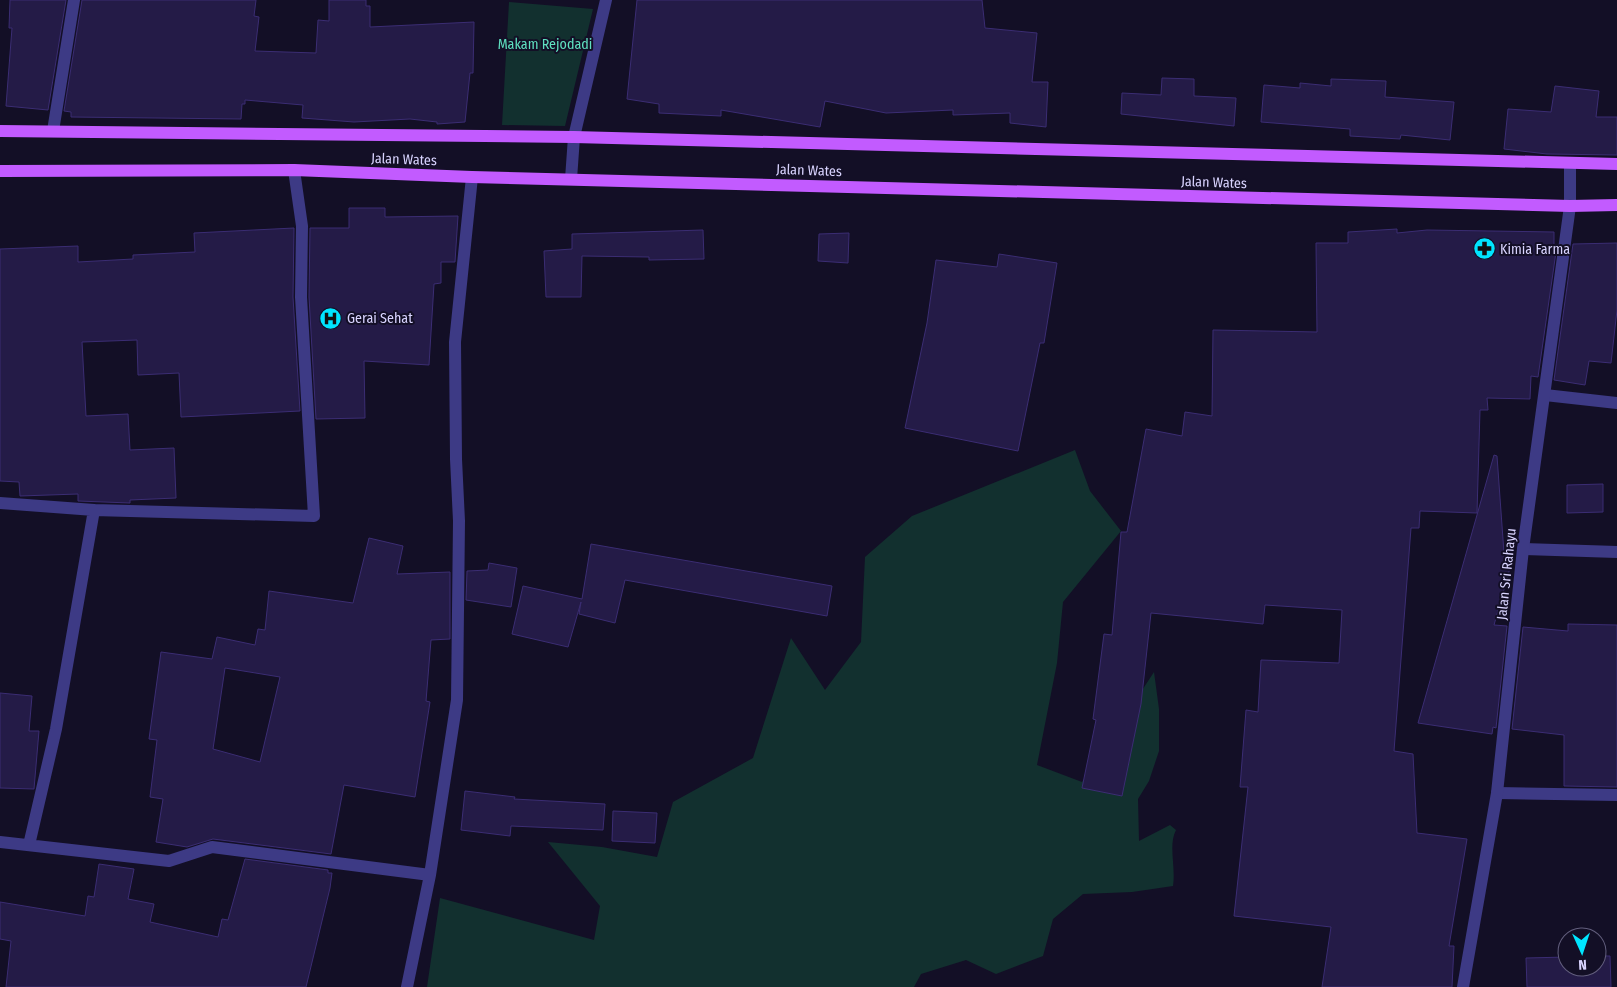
<svg xmlns="http://www.w3.org/2000/svg" width="1617" height="987" font-family="'Fira Sans Condensed',sans-serif">
	<style>
		.green { fill: #12302f }
		.building { fill: #241b47; stroke: #3b2d73; fill-rule: evenodd }
		.lines { fill: none; stroke-linecap: round; stroke-linejoin: round }
		.service { stroke: #3d3a85; stroke-width: 12 }
		.minor { stroke: #3d3a85; stroke-width: 12 }
		.tertiary { stroke: #3d3a85; stroke-width: 12 }
		.primary { stroke: #c25bff; stroke-width: 12 }
		.labels { text-anchor: middle; stroke-width: 4; stroke-linejoin: round; paint-order: stroke }
		.park-label { font-size: 14px; fill: #5fe0c0; stroke: #130f26 }
		.street-label { font-size: 14px; fill: #d9d4ff; stroke: #130f26 }
		.poi-label { font-size: 14px; fill: #d9d4ff; stroke: #130f26; text-anchor: start }
	</style>
	<rect width="100%" height="100%" fill="#130f26"/>
	<path class="green" d="M509,2L593,9L565,126L502,125Z
		M1075,450L1090,491L1121,531L1063,602L1057,663L1037,765L1082,782L1154,672L1159,709V751L1149,781L1138,799L1139,841L1170,825L1176,830C1168,845 1176,867 1173,886L1132,892L1083,894L1053,919L1043,956L996,974L966,960L921,974L914,987H427L440,898L594,940L600,906L548,842L602,847L657,857L673,802L753,758L791,638L825,690L861,642L865,557L912,516Z"/>
	<path class="building" d="M10,0H66L48,110L6,106L12,28H9Z
		M82,0H256L254,16L259,17L255,51L316,53L318,20L329,21V0H366V6H370V27L474,22L473,73H470L465,122L437,124V122L410,119L354,122L302,118L303,105L245,100V104H242L241,119L71,117V112L64,111Z
		M637,0H982L985,28L1037,33L1032,82H1048L1046,127L1010,123V113L953,115V110L886,113L825,101L820,127L721,110V116L659,113V104L627,99Z
		M1162,78L1194,79V96L1236,98L1234,126L1121,114L1122,93L1161,95Z
		M1331,79L1386,81L1385,97L1454,102L1450,140L1401,135L1400,139L1350,136V129L1261,122L1264,85L1300,88V83L1331,86Z
		M1555,86L1599,91L1596,117H1617V155L1547,154L1504,149L1508,109L1551,112Z
		M349,208H385V217L458,216L455,262H441V283L434,284L429,365L364,361L365,418L316,419L309,297L310,228H349Z
		M294,228L293,297L300,411L181,417L179,373L138,375L137,340L82,342L86,416L128,414L130,450L174,448L176,498L130,500V503L78,501V494L20,496L19,482L0,481V249L78,246V262L133,259V255L195,252L194,233Z
		M1397,229V233L1427,230L1554,232V245H1557L1538,377L1531,376L1530,399L1487,398L1488,410H1480L1477,513L1420,511L1419,528H1411L1394,751L1413,754L1417,833L1467,839L1449,946H1454L1452,987H1322L1331,927L1234,916L1248,787H1240L1246,710L1258,712L1261,660L1339,663L1342,610L1265,605L1263,624L1151,613L1141,704L1122,796L1082,788L1096,720L1093,719L1104,634L1112,635L1121,532H1127L1146,429L1182,436L1185,412L1212,416L1213,330L1317,332L1316,243H1348V232Z
		M703,230L704,259L649,260V257L582,256L581,297H546L544,251L572,249V234Z
		M849,233L848,263L818,261L819,234Z
		M1617,243V310L1611,363L1589,361L1585,385L1554,380L1573,244Z
		M999,254L1057,263L1044,343H1040L1018,451L905,428L927,323L936,260L997,267Z
		M1494,455L1497,456L1505,567L1510,568L1494,625L1507,626L1496,728L1493,727L1492,734L1418,723Z
		M1603,484V512L1567,513V485Z
		M369,538L403,546L397,574L450,572V639L431,640L426,701L430,702L415,797L344,785L331,854L213,839L187,847L156,842L163,799L150,797L157,740L149,739L161,652L212,659L217,637L255,645L258,629L265,630L269,591L353,603ZM225,668L280,677L260,762L213,749Z
		M591,544L832,586L827,616L625,580L615,623L579,614L581,602L568,647L512,634L523,586L582,599Z
		M489,563L517,568L511,607L466,600L467,571L488,570Z
		M1568,624L1617,625V787L1564,786V735L1512,729L1523,627L1568,631Z
		M0,693L32,696L29,731H39L34,789L0,788Z
		M465,791L515,797L514,799L605,804L603,830L511,826L510,836L461,830Z
		M613,811L657,813L655,843L612,841Z
		M245,859L328,870V873H332L330,888L306,987H6L11,941L0,939V902L85,916L88,896L94,897L99,864L134,869L128,899L154,904L150,922L218,937L222,919L228,920Z
		M1597,956H1610L1611,987H1527L1526,958L1567,957V967H1597Z"/>
	<g class="lines">
		<path class="service" d="M1545,395L1617,403
			M1523,549L1617,552
			M1497,793L1617,795"/>
		<path class="minor" d="M53,131L74,0
			M0,503L94,510L314,516L301,297L302,226L294,170
			M0,842L169,861L212,847L430,875
			M29,845L56,729L94,510
			M407,987L430,875L457,700L459,521L456,459L455,342L472,177
			M1463,987L1497,793L1523,549L1570,206V164"/>
		<path class="tertiary" d="M571,179L574,137L606,0"/>
		<path class="primary" d="M0,131L574,137L1617,164
			M0,171L294,170L472,177L1570,206L1617,205"/>
	</g>
	<defs>
		<symbol id="pharmacy-disc" viewBox="-11 -11 22 22"><circle r="9.5" fill="#00e5ff" stroke="#130f26"/><path d="M-2-6h4v4h4v4h-4v4h-4v-4h-4v-4h4Z" fill="#111"/></symbol>
		<symbol id="hospital-disc" viewBox="-11 -11 22 22"><circle r="9.5" fill="#00e5ff" stroke="#130f26"/><path d="M-5-5h3v3.5h4V-5h3V5h-3V1.5h-4V5h-3Z" fill="#111"/></symbol>
	</defs>
	<g fill-rule="evenodd">
		<use href="#pharmacy-disc" x="1472" y="236" width="25" height="25"/>
		<use href="#hospital-disc" x="318" y="306" width="25" height="25"/>
	</g>
	<g class="labels">
		<g class="park-label">
			<text x="545" y="49">Makam Rejodadi</text>
		</g>
		<g class="street-label">
			<text transform="translate(404 159) rotate(2)" y="5">Jalan Wates</text>
			<text transform="translate(809 170) rotate(2)" y="5">Jalan Wates</text>
			<text transform="translate(1214 182) rotate(2)" y="5">Jalan Wates</text>
			<text transform="translate(1506 574) rotate(-84)" y="5">Jalan Sri Rahayu</text>
		</g>
		<g class="poi-label">
			<text x="1500" y="254">Kimia Farma</text>
			<text x="347" y="323">Gerai Sehat</text>
		</g>
	</g>
	<g transform="translate(1582 952) rotate(177)"><circle r="24" fill="#130f26" stroke="#625e7d"/>
	<path d="M0-4L9 19L0 12L-9 19Z" fill="#00e5ff"/>
	<text y="-8" font-size="14" font-weight="bold" text-anchor="middle" fill="#d9d4ff">N</text>
	</g>
</svg>
